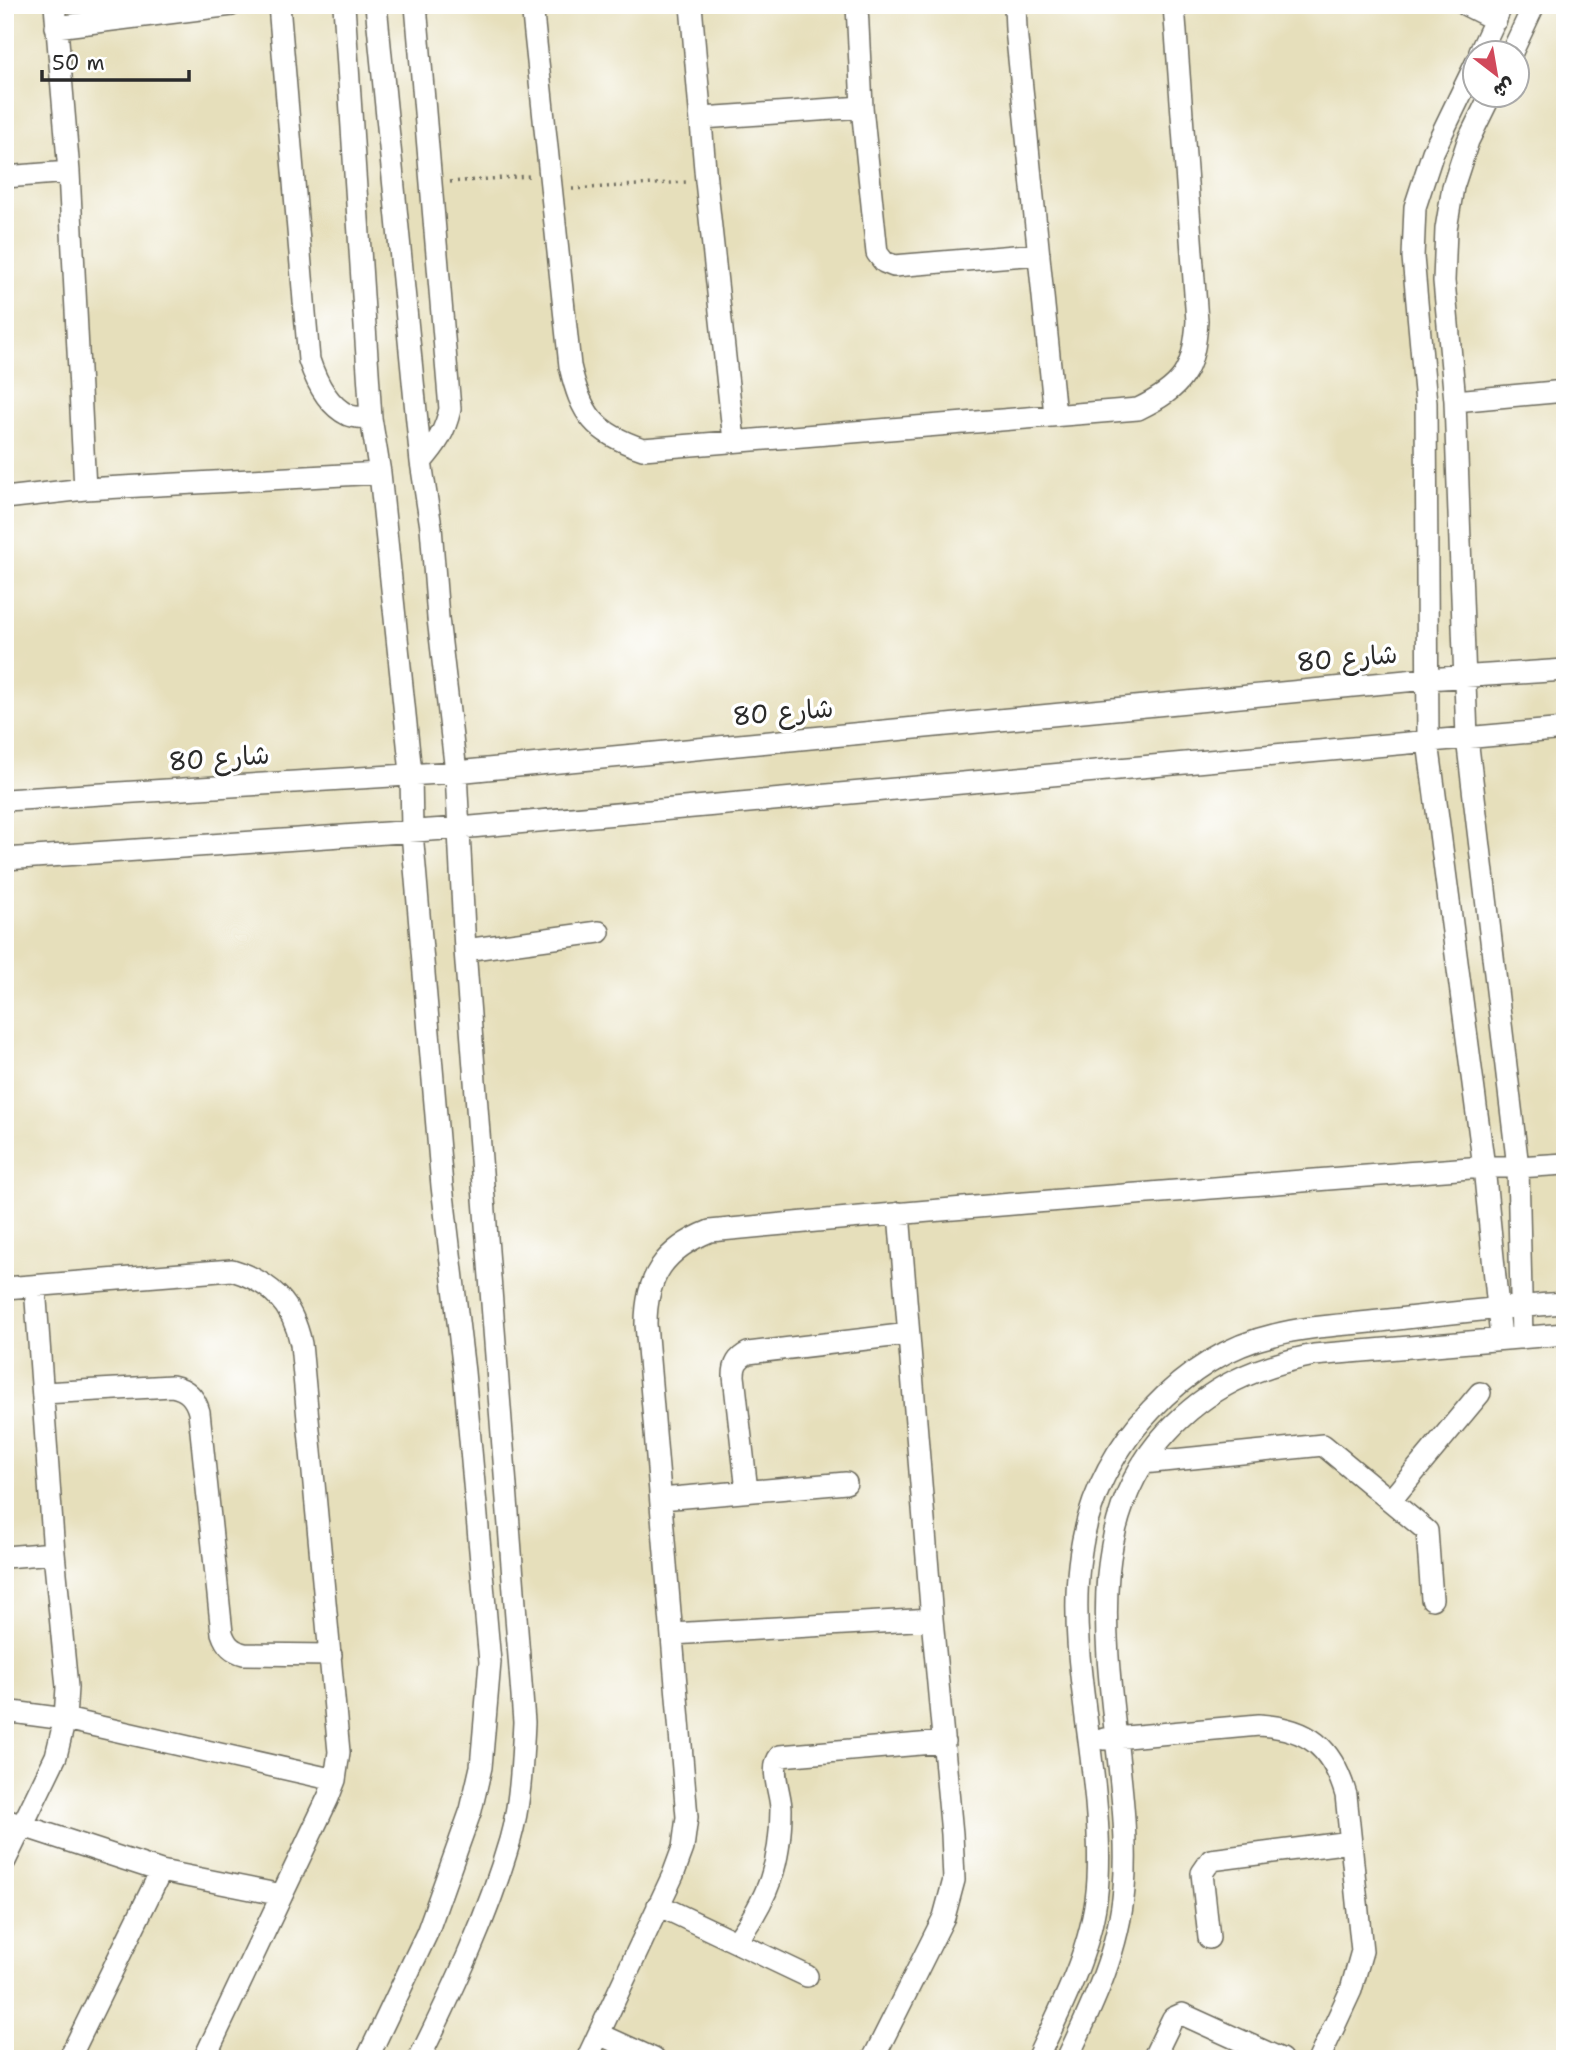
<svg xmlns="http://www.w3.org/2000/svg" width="1570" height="2064" font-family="'Shantell Sans','Playpen Sans Arabic',sans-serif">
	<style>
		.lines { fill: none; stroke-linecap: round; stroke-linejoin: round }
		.minor-casing { stroke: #6c6a5d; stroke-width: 24 }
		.path { stroke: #6c6a5d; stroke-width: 3.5; stroke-dasharray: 2 5; stroke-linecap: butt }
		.minor { stroke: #fff; stroke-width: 21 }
		.labels { text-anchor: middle; stroke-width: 7; stroke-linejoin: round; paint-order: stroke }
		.street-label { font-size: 26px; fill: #2b2b2b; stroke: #fff }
	</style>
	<rect width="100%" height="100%" fill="#fff"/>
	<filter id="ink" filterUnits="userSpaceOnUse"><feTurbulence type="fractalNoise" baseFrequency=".0143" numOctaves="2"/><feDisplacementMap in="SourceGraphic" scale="14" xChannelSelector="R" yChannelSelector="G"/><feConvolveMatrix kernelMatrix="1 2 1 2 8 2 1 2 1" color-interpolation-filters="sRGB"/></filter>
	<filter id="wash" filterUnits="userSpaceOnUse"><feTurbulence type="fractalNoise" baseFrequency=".00686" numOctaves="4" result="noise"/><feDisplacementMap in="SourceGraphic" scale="28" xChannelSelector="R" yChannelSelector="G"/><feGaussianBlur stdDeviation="1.57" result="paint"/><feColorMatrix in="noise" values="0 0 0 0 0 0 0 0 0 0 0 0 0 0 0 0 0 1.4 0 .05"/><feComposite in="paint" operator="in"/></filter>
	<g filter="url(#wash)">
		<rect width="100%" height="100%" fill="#e6dfbb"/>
	</g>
	<g filter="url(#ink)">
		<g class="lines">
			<defs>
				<path id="minor" d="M55,5L69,172L85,489
					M279,5L309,360C316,381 327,405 348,415C354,418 364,417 371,418
					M344,5L371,418L380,473L411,773L412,832L442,1186L464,1372L490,1662L481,1767L471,1810L427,1933L367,2059
					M376,5L421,462L431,527L438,618L456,772L465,950L524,1722C522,1762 521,1801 510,1840C488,1916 454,1988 419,2059
					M416,5L450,409C445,432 436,445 421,462
					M532,5L570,366C581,414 594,433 643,449L1138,409C1183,387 1194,371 1197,321L1174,5
					M691,5L706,181L734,441
					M857,5L862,107L877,253L884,262L894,266L1039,254
					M1015,5L1016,29L1055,415
					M1466,5L1496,20
					M56,27L232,5
					M1480,52L1502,5
					M1512,52L1534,5
					M1476,63L1433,152L1415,207L1413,257L1426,403L1428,742L1484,1167L1501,1338
					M1491,94L1468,141L1453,187L1446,229L1444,281L1455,401L1467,738L1518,1167L1522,1338
					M702,118L862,107
					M5,177L69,172
					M1455,401L1565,391
					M5,498L85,489L380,473
					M5,800L456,772L1427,679L1565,670
					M5,859L460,828L1565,729
					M465,950L599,932
					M5,1288L232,1270C271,1282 293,1304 301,1344L339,1752L335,1780L328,1798L204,2059
					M43,1393L172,1386C187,1389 195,1397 199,1412L222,1633C226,1645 232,1651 244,1654L331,1655
					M1143,1463L1323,1445L1427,1531L1432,1599
					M747,1491L734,1376C734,1364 738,1358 748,1353L909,1334
					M661,1499L846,1483
					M1391,1500L1480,1393
					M5,1557L54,1553
					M672,1634L932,1619
					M5,1711L65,1719L335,1780
					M1104,1739L1259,1725C1309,1728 1332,1747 1346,1795L1362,1951L1351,1990L1319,2059
					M5,1820L161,1871L282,1895
					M5,1861L56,1756L65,1719L67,1687L54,1553L35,1286
					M658,1905L807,1976
					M1209,1938L1202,1873L1211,1860L1351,1842
					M736,1942C768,1898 781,1864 781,1809C781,1793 769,1769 780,1756L944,1742
					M599,2034L654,2059
					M69,2059L161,1871
					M587,2059L673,1875L683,1848L687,1817L646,1324C646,1276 665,1249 710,1231C968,1206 1226,1187 1484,1167H1518L1565,1164
					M873,2059L944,1917L954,1880L952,1834L932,1619L899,1213
					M1037,2059C1064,2001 1095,1944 1098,1879C1106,1714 1018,1551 1151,1410C1184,1375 1226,1346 1274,1335C1308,1326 1345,1325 1380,1321C1442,1314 1503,1307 1565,1303
					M1067,2059C1093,2004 1119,1950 1124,1889C1136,1743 1054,1553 1167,1432C1209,1387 1254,1367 1314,1355L1565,1334
					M1153,2059L1171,2022L1173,2018L1182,2014L1281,2059"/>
			</defs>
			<use href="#minor" class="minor-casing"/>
			<path class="path" d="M450,182L529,176
				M572,189L687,182"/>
			<use href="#minor" class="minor"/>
		</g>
	</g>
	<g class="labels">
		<g class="street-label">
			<text transform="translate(1347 658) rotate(-5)" y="9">شارع 80</text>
			<text transform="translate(783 712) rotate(-5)" y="9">شارع 80</text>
			<text transform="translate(219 758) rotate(-4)" y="9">شارع 80</text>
		</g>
	</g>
	<rect width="1570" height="2064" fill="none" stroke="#fff" stroke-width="28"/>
	<g transform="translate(1496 74) rotate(149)"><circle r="33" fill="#ffffff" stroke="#aaaaaa" stroke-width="2"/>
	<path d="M0-5L12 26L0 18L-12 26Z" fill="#d1495b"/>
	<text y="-10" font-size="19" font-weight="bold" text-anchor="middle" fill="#2b2b2b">ش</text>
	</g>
	<path d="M42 70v10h147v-10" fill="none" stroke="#2b2b2b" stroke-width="3.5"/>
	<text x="52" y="70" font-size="21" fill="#2b2b2b" stroke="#ffffff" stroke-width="5" paint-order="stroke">50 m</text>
</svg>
